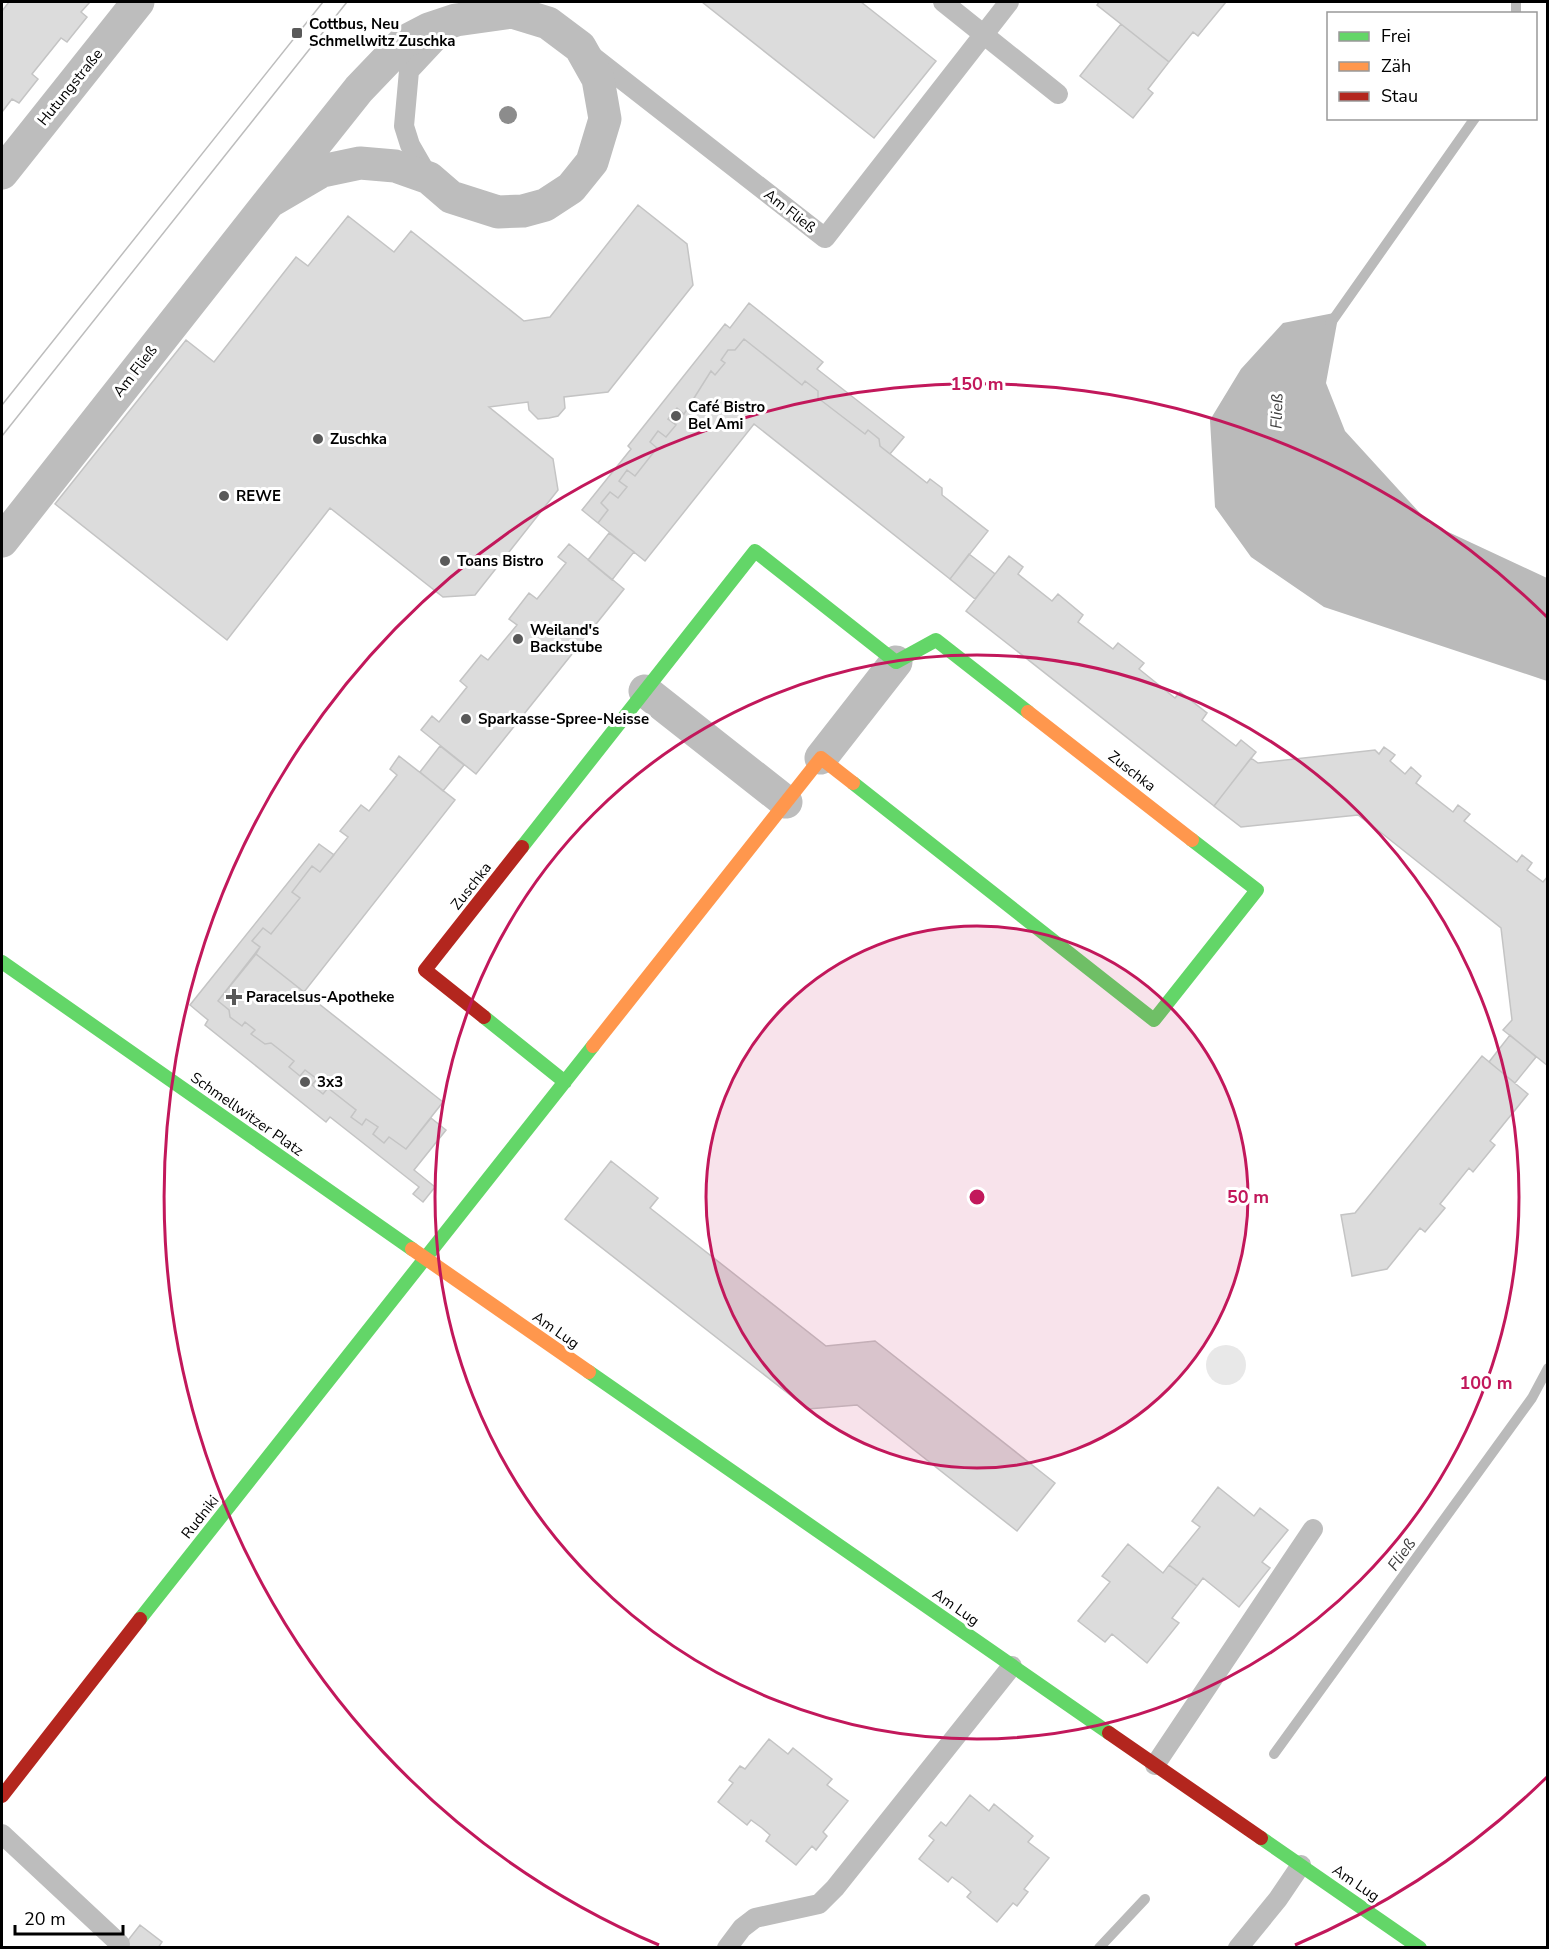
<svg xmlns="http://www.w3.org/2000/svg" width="1549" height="1949" font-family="'Nunito Sans',sans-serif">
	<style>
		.green { fill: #e8e8e8 }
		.water { fill: #bababa }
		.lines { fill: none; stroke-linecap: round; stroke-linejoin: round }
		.stream { stroke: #bababa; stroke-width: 10 }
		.building { fill: #dcdcdc; stroke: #c4c4c4; stroke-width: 1.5 }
		.lane { stroke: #bdbdbd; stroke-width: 20 }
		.street { stroke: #bdbdbd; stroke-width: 33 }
		.fast { stroke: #63d668; stroke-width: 14 }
		.slow { stroke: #ff974d; stroke-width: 14 }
		.jam { stroke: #b3261e; stroke-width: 14 }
		.tram { stroke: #bdbdbd; stroke-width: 1.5 }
		.tree { fill: #8c8c8c }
		.ring { fill: none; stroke: #c2185b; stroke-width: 3 }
		.poi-dot { fill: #595959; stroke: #fff; stroke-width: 2 }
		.labels { text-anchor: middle; stroke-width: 6; stroke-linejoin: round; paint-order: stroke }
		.poi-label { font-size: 15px; font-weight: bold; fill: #000; stroke: #fff; text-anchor: start }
		.street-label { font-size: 15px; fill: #000; stroke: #fff }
		.water-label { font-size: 16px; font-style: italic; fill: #3e3e3e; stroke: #fff }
		.centre { fill: #c2185b; stroke: #fff; stroke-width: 3 }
		.ring-label { font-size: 18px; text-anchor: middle; font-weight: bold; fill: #c2185b; stroke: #fff; stroke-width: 6; stroke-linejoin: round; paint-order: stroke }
	</style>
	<rect width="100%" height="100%" fill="#fff"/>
	<path class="green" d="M1206 1365a20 20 0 1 1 40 0a20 20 0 1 1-40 0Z"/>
	<path class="water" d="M1339,312L1326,383L1345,431L1429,523L1547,578V681L1324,607L1251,557L1215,507L1210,420L1241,369L1283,323Z"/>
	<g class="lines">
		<path class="stream" d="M1516,2V14
			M1330,324L1475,118
			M1274,1754L1532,1398L1548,1368
			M1099,1948L1145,1899"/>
	</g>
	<path class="building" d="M9,2H90L81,12L87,17L67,42L61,38L32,74L38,79L19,103L12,99L2,112V11Z
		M702,2H861L936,61L874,138Z
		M1099,2H1226L1198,36L1193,32L1169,62L1097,5Z
		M1121,24L1169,62L1148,89L1153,93L1133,118L1080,76Z
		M638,205L687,244L693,285L608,392L564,397L565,408L558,416L549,418L538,419L529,410L528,402L489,407L553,459L558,490L475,595L443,597L330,508L227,640L55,504L186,340L214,362L296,257L308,266L348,216L394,252L411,231L524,321L550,317Z
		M749,303L823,362L817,369L904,437L890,454L880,446L879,439L868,430L865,434L818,398V391L805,381L802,385L744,339L735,350H728L721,360L725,363L715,375L711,371L684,414L677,408L668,419L676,425L666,437L658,431L650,442L657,448L635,476L627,470L619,481L627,487L618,498L610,492L601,503L608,510L598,523L582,510L631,449L628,446L725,324L730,328Z
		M744,339L802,385L805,381L818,391V398L865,434L868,430L879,439L880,446L927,483L930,479L942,488V495L988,531L950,579L754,424L645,561L598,523L608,510L601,503L610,492L618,498L627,487L619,481L627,470L635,476L657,448L650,442L658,431L666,437L676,425L668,419L677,408L684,414L711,371L715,375L725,363L721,360L728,350H735Z
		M609,533L634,552L612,580L588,560Z
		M569,544L624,589L476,774L421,730L432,716L439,722L467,687L460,681L481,655L488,660L517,625L509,619L529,593L537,599L566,563L558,557Z
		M969,554L995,574L975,599L950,579Z
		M1009,556L1023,567L1018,574L1052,601L1058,594L1083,615L1078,622L1113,649L1118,643L1144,663L1139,669L1175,698L1180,692L1207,713L1202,720L1236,746L1241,740L1256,752L1214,806L966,611Z
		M440,746L464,765L443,791L420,772Z
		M1384,747L1395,755L1390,761L1405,774L1411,767L1421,776L1416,783L1453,812L1458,805L1470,814L1464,821L1517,862L1522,855L1532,863L1527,870L1543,882L1548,876V1066L1503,1030L1512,1020L1501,928L1384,835L1358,815L1241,827L1214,806L1251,758L1258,763L1375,750L1379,754Z
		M399,756L455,800L304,992L256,954L260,947L252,941L263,928L271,934L300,898L292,892L312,866L320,872L348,837L340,831L361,805L369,811L397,775L390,769Z
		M319,844L334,855L320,872L312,866L292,892L300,898L271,934L263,928L252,941L260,947L218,1001L229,1010L230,1017L242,1026L245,1022L255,1030L251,1034L265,1044L271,1043L294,1061L289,1067L300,1076L305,1070L317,1079L312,1085L323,1094L328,1088L356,1110L351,1117L362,1125L366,1119L378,1127L373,1134L384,1143L389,1137L406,1149L431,1118L446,1130L414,1170L435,1187L423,1202L413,1194L419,1187L330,1117L326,1122L205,1025L208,1020L190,1005Z
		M256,954L443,1102L406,1149L389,1137L384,1143L373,1134L378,1127L366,1119L362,1125L351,1117L356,1110L328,1088L323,1094L312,1085L317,1079L305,1070L300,1076L289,1067L294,1061L271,1043L265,1044L251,1034L255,1030L245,1022L242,1026L230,1017L229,1010L218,1001Z
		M1510,1035L1536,1057L1515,1083L1489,1062Z
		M1482,1056L1528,1094L1490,1141L1495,1145L1473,1172L1469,1168L1440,1204L1445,1208L1425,1232L1420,1228L1387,1269L1352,1276L1341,1215L1355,1213Z
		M611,1161L658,1198L650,1208L826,1346L875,1341L1055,1483L1017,1531L857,1405L808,1409L565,1219Z
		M1218,1487L1254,1516L1260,1508L1288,1530L1262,1562L1270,1568L1239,1607L1203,1578L1197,1586L1169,1565L1200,1527L1192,1521Z
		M1128,1544L1163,1573L1169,1565L1197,1586L1172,1618L1179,1623L1147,1663L1112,1634L1105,1642L1078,1621L1110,1582L1102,1576Z
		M769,1739L788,1754L793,1748L832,1779L827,1785L848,1801L823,1832L827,1836L816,1850L812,1846L796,1865L766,1841L770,1835L762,1828L751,1820L747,1825L718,1802L733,1783L729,1780L740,1766L745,1769Z
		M970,1795L989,1811L994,1804L1033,1836L1028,1842L1049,1858L1024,1889L1028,1892L1017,1906L1013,1903L997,1922L967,1897L971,1892L963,1885L952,1877L948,1882L919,1859L934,1840L929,1836L941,1822L946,1826Z
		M140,1925L162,1942L158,1948H122Z"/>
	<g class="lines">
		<path class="lane" d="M943,2L1058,94
			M592,56L825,238L1009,2
			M429,178L410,145L404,126L409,71L451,26
			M1155,1765L1313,1529
			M2,1834L120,1944
			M727,1948L742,1928L755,1918L819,1904L835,1888L1012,1666
			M1238,1948L1278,1899L1301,1865"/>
		<path class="street" d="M2,173L138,2
			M2,541L269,202L359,89L404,42L429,29L456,20L512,12L548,23L580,47L598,79L605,119L592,162L571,188L545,205L523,211L498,212L451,197L429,178L395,166L360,163L322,171L269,202
			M645,691L786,802
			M821,758L896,662"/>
		<path class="fast" d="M853,783L1154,1020L1257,890L1192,840
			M522,847L755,551L896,662L936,640L1028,712
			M2,962L412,1249
			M484,1017L565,1082
			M589,1372L1109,1733
			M140,1619L593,1046
			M1261,1838L1420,1948"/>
		<path class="slow" d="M1028,712L1192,840
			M593,1046L821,758L853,783
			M412,1249L589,1372"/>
		<path class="jam" d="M484,1017L425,970L522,847
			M1109,1733L1261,1838
			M2,1796L140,1619"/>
		<path class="tram" d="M2,405L323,2
			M2,436L347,2"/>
	</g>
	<circle class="tree" cx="508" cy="115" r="9"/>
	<circle cx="977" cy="1197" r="271" fill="#c2185b" fill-opacity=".12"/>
	<g class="ring">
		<circle cx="977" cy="1197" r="271"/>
		<circle cx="977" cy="1197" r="542"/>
		<path d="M1547 1777A813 813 0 0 1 1295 1945M659 1945A813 813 0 1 1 1547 617"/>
	</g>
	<g class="poi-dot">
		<rect x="291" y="27" width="12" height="12" rx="3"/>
		<circle cx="676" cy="416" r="6"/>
		<circle cx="318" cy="439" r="6"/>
		<circle cx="224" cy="496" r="6"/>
		<circle cx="445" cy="561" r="6"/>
		<circle cx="518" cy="639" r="6"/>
		<circle cx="466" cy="719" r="6"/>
		<path d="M231 988h6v6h6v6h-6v6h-6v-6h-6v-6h6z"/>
		<circle cx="305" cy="1082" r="6"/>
	</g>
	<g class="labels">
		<g class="poi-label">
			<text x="309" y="29">Cottbus, Neu<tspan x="309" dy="17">Schmellwitz Zuschka</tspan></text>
			<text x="688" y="412">Café Bistro<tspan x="688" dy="17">Bel Ami</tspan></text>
			<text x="330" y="444">Zuschka</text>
			<text x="236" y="501">REWE</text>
			<text x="457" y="566">Toans Bistro</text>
			<text x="530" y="635">Weiland's<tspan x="530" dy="17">Backstube</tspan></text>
			<text x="478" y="724">Sparkasse-Spree-Neisse</text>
			<text x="246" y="1002">Paracelsus-Apotheke</text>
			<text x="317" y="1087">3x3</text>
		</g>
		<g class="street-label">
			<text transform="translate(70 87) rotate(-51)" y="5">Hutungstraße</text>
			<text transform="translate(790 211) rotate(38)" y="5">Am Fließ</text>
			<text transform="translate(135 371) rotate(-52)" y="5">Am Fließ</text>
			<text transform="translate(1132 771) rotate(38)" y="5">Zuschka</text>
			<text transform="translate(471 886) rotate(-52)" y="5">Zuschka</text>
			<text transform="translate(247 1114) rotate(35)" y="5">Schmellwitzer Platz</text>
			<text transform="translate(556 1330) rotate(35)" y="5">Am Lug</text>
			<text transform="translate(200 1517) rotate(-52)" y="5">Rudniki</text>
			<text transform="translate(956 1607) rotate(35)" y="5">Am Lug</text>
			<text transform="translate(1356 1883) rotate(34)" y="5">Am Lug</text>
		</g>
		<g class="water-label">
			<text transform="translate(1276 411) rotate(-88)" y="6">Fließ</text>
			<text transform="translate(1401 1554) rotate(-54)" y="6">Fließ</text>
		</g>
	</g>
	<circle cx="977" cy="1197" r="9" class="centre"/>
	<g class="ring-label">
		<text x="977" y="390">150 m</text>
		<text x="1248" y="1203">50 m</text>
		<text x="1486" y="1389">100 m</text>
	</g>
	<rect width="1549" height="1949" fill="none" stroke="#000000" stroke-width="6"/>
	<rect x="1327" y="12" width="210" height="108" fill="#ffffff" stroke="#999999" stroke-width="1.5"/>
	<rect x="1339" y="32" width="30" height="9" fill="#63d668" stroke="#999999" stroke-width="1.5"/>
	<text x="1381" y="42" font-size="18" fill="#000000">Frei</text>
	<rect x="1339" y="62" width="30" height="9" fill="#ff974d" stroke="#999999" stroke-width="1.5"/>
	<text x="1381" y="72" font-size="18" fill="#000000">Zäh</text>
	<rect x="1339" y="92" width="30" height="9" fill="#b3261e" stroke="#999999" stroke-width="1.5"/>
	<text x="1381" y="102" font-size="18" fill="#000000">Stau</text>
	<path d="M15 1925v9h108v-9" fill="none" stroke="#000000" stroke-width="3"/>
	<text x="24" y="1925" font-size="18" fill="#000000" stroke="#ffffff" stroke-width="4.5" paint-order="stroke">20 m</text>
</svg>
